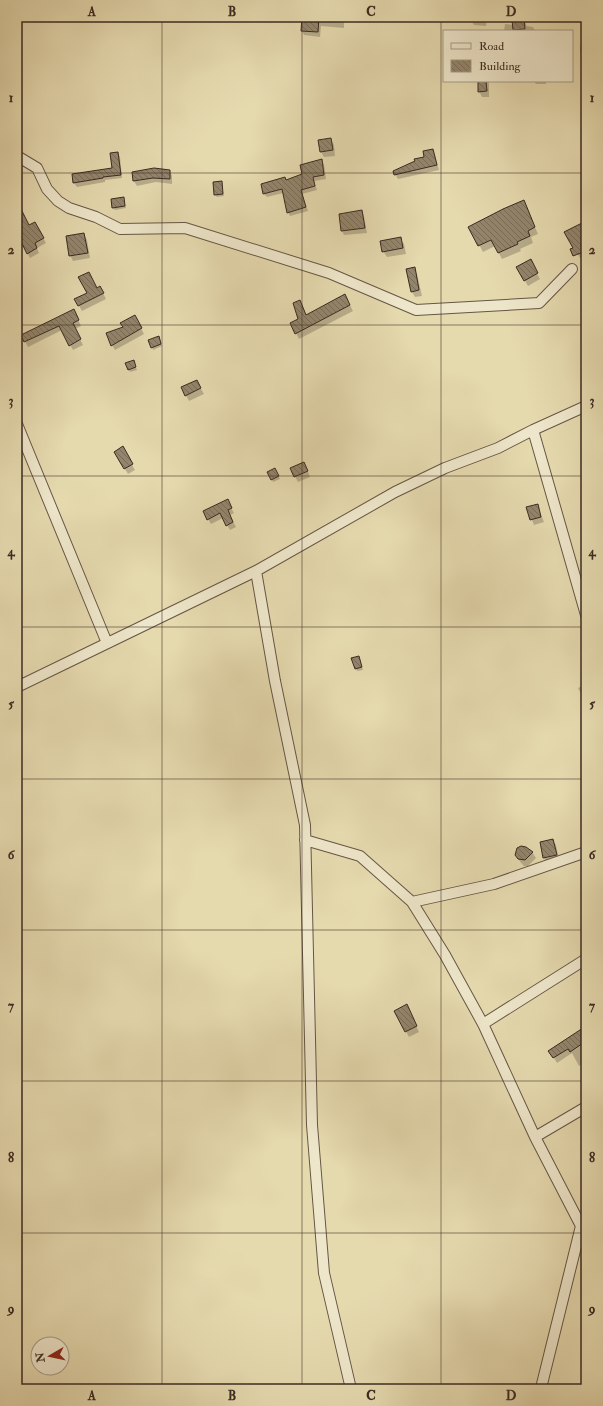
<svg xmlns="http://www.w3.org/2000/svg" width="603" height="1406" font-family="'IM FELL Double Pica',serif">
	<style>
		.shadow { fill: #0003 }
		.building { fill: url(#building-back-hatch); stroke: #3b2a22 }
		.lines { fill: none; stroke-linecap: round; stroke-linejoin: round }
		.street-casing { stroke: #665645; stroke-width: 12 }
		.street { stroke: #eee6ca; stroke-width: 10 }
		.grid { fill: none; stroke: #3b2a22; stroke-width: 1; stroke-opacity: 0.55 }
		.neatline { fill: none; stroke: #3b2a22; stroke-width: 1.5 }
		.grid-label { font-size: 13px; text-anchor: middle; font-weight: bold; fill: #3b2a22 }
	</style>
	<defs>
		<pattern id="building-back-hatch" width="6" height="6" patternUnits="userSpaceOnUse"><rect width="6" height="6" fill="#93856b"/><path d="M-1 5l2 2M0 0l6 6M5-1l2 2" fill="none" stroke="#796d58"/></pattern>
	</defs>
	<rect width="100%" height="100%" fill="#e5d9ae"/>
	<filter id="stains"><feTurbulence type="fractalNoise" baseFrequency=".005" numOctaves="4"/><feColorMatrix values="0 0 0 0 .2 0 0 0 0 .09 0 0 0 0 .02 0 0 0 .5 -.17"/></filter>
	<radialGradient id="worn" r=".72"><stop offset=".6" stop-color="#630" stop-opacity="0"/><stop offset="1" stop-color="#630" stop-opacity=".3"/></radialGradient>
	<path class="shadow" d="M303,17H342L344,21V28L321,26L320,37L304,35L302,31Z
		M471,17H487L486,26L474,25L471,20Z
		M524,20L527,26L533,27L535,31H504L505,24L514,25Z
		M586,44V57L583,58L580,52V45Z
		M479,81H489V97H482L479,91Z
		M534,81H570H546V84H536Z
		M331,139L334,145L335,156L324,157L321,152Z
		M433,150L435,155L439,170L398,179L395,174L425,157Z
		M118,153L120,157L122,178L105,180V182L77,187L74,183L113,168Z
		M321,161L324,164L326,179L314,181L317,190L302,194L308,211L290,216L288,212L283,193L267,197L264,194L286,181L303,175Z
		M170,171L172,176V184L156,182L137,186L134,181L133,173Z
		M221,182L224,196L217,197L215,195Z
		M124,199L126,208L115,210L113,208Z
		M524,202L538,234L531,237L533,243L520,249L521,251L502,259L495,246L483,252L470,228Z
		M17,204L29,227L35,224L46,243L37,248L39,253L30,258L24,246L17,249Z
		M362,211L364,216L367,233L344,235L342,231Z
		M586,222V255L580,258L577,253Z
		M84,234L87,240L90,258L73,261L70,255Z
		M400,238L404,244L406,254L387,257L383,251Z
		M530,261L540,279L528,286L518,268Z
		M414,268L417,274L422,296L415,297L412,292Z
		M100,287L106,299L82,311L76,300Z
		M348,301L353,311L299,339L296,333L300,319V302L307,316Z
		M76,315L81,326L75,329L83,345L73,350L62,330L28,347L22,335Z
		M135,317L144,334L115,350L112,345L124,328Z
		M160,340L162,346L153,350L152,347Z
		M127,363H134L137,370L130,372Z
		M200,387L204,394L189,401L186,395Z
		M122,448L135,470L128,474L115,452Z
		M275,469L280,479L273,482L268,472Z
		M291,469H307L310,477L298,482Z
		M537,505L544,522L534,525L527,508Z
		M230,506L234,513L230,515L236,527L230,530L223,518L211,524L208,519Z
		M359,657L363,670L357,671L353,659Z
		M586,684V700L585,701L578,688Z
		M553,840L556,845L559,861L547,864L544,858L541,842Z
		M532,852L536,858L528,866H524L521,863L517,857Z
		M395,1011H409L419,1032L409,1037Z
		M586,1028V1063L579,1066L572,1053L557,1063L550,1051Z"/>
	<path class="building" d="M302,17H319L318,32L301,31Z
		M524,19L525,29L513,30L512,20Z
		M478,81H486L487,91L478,92Z
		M331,138L333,150L320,152L318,140Z
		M433,149L437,165L394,175L393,171L415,161L414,159L424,157L423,151Z
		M118,152L121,175L103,177V178L73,183L72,174L112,168L110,153Z
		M322,159L324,175L313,177L315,186L301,190L306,207L287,213L282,189L263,194L261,184L285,177L286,180L302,174L300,165Z
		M154,168L170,170V179L153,178L133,181L132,172Z
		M222,181L223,194L214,195L213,182Z
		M124,197L125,206L112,208L111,199Z
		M524,200L535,227L528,231L530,236L517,242L518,244L498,253L491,240L478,246L468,227L503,209Z
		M17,201L29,225L35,222L44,238L35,243L37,248L27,254L17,233Z
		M362,210L365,228L341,231L339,214Z
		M586,221V251L573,256L570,249L573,248L564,232Z
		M84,233L88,253L69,256L66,236Z
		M401,237L403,248L382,252L380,241Z
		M531,259L538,273L524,281L516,267Z
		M415,267L419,290L411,292L406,269Z
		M89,272L97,288L100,286L104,293L78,306L74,299L87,293L78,277Z
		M345,294L350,305L295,334L290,323L298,319L293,303L300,300L306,315Z
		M74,309L79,320L73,323L81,339L69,346L59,326L24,342L21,335Z
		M135,315L142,328L111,346L106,333L123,327L120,323Z
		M159,336L161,344L151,348L148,340Z
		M134,360L136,367L128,370L125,363Z
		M197,380L201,388L185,396L181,387Z
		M123,446L133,464L124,469L114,452Z
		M304,462L308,471L294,477L290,468Z
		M275,468L279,476L271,480L267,472Z
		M228,499L232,508L228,510L233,522L226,526L220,513L207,520L203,511Z
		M538,504L541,517L530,520L526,507Z
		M359,656L362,667L355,669L351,658Z
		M553,839L557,855L543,858L540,842Z
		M521,846L526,847L533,852L525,860L518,859L515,855L517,848Z
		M407,1004L417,1026L405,1032L394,1011Z
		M586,1026V1041L570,1052L568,1049L553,1058L548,1051Z"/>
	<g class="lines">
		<defs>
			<path id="street" d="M17,156L37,168L47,189L58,201L69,208L96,217L120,229L185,228L329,273L416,310L539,303L572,269
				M17,424L107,643
				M533,430L586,615
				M256,571L275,681L305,825L312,1125L324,1273L351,1389
				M17,687L256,571L395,492L445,468L498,448L533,430L586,406
				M305,840L360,856L412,902L494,884L586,852
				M412,902L445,955L483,1024L535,1137L581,1226L542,1384L544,1389
				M483,1024L586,959
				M535,1137L586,1107"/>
		</defs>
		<use href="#street" class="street-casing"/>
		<use href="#street" class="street"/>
	</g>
	<path class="grid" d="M162,17V1389M302,17V1389M441,17V1389M17,173H586M17,325H586M17,476H586M17,627H586M17,779H586M17,930H586M17,1081H586M17,1233H586"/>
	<rect width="603" height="1406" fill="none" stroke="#e5d9ae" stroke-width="44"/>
	<rect x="443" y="30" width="130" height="52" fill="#eee6ca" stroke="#a69b87"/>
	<rect x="451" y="43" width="20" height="6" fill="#eee6ca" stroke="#a69b87"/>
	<text x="479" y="50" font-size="12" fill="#3b2a22">Road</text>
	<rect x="451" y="60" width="20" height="12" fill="url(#building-back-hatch)" stroke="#a69b87"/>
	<text x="479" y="70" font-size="12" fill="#3b2a22">Building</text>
	<g transform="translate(50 1356) rotate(261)"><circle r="19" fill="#eee6ca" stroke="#a69b87"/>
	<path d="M0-3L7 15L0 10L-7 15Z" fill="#8f2418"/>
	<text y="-6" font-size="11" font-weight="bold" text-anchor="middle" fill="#3b2a22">N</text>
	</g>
	<rect x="22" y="22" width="559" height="1362" class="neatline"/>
	<g class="grid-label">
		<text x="92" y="16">A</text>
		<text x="232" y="16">B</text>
		<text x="371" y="16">C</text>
		<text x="511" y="16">D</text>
		<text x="11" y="102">1</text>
		<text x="592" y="102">1</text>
		<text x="11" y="254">2</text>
		<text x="592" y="254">2</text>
		<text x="11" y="405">3</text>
		<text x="592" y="405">3</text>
		<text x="11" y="556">4</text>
		<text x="592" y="556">4</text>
		<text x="11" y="708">5</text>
		<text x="592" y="708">5</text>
		<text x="11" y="859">6</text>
		<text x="592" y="859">6</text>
		<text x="11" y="1010">7</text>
		<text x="592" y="1010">7</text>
		<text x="11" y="1162">8</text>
		<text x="592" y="1162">8</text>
		<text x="11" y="1313">9</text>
		<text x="592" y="1313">9</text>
		<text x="92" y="1400">A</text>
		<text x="232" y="1400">B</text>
		<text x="371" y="1400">C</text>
		<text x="511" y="1400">D</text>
	</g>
	<rect width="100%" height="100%" filter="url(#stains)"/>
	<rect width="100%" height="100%" fill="url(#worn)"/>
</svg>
